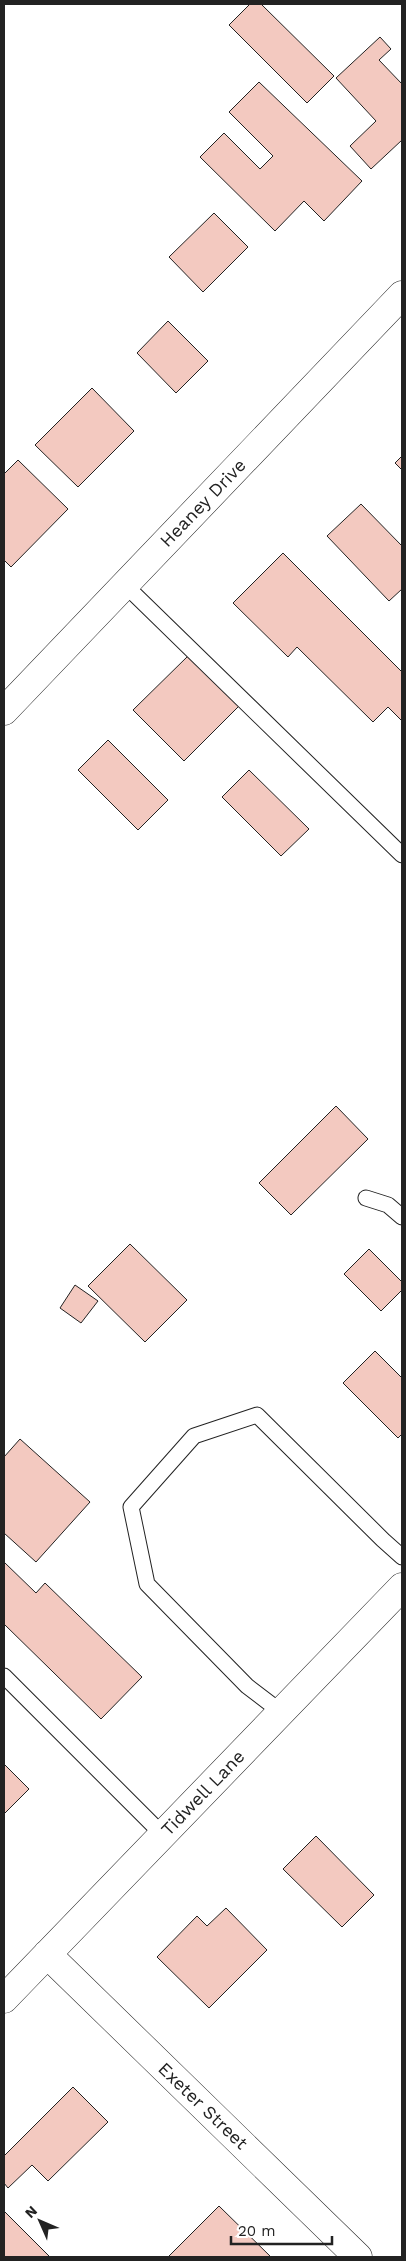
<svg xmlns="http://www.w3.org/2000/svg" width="406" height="2261" font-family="'Work Sans',sans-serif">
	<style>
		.building { fill: #f3c9c0; stroke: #222 }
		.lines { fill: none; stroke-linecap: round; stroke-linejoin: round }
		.service-casing { stroke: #222; stroke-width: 17 }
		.minor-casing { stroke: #222; stroke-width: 29 }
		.service { stroke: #fff; stroke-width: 15 }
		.minor { stroke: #fff; stroke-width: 28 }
		.labels { text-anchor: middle; stroke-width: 4; stroke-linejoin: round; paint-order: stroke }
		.street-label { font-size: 18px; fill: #222; stroke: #fff }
	</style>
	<rect width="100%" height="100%" fill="#fff"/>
	<path class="building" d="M250,4H261L334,76L307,103L229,25Z
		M380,37L391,49L379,60L402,84V140L371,169L350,146L376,121L336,78Z
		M259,82L362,181L324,221L304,201L275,231L200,157L224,133L260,169L273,156L229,112Z
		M214,213L248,247L203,292L169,257Z
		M168,321L208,361L176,393L137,353Z
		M92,388L134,431L78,487L35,445Z
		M402,456V470L395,463Z
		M18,460L68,509L11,567L4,560V474Z
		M361,504L402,546V589L389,601L327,536Z
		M283,553L402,672V721L388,707L373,722L297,647L288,657L233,603Z
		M189,655L240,705L184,761L133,710Z
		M108,740L168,800L138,830L78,770Z
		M249,770L309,829L281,856L222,797Z
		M336,1106L368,1139L291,1215L259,1183Z
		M130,1244L187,1300L145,1342L88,1286Z
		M369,1249L402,1282V1290L381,1311L344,1274Z
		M75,1285L98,1301L81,1323L60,1308Z
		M375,1351L402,1378V1434L398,1438L343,1383Z
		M20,1439L90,1502L36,1562L4,1533V1457Z
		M4,1562L36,1593L45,1583L142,1677L101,1719L4,1624Z
		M4,1764L29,1789L4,1814Z
		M316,1836L374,1895L342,1927L283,1869Z
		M226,1908L267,1950L209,2008L157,1957L197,1916L207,1926Z
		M73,2087L108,2122L48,2181L32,2165L8,2188L4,2183V2156Z
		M219,2206L271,2257H168Z
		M4,2211L50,2257H4Z"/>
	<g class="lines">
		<defs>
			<path id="service" d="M125,585L402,855
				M366,1198L388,1205L402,1217
				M4,1676L162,1834
				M281,1712L247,1686L147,1584L131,1507L194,1436L257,1415L383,1540L402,1557"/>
			<path id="minor" d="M4,711L402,295
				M47,1954L358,2257
				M4,1999L402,1587"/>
		</defs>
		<use href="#service" class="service-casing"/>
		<use href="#minor" class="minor-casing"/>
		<use href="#service" class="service"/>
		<use href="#minor" class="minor"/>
	</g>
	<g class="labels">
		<g class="street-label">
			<text transform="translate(203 503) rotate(-46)" y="6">Heaney Drive</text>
			<text transform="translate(203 1793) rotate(-46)" y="6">Tidwell Lane</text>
			<text transform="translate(203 2106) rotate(44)" y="6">Exeter Street</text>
		</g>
	</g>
	<rect width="406" height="2261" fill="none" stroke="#222222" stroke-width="10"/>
	<g transform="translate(40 2221) rotate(315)" stroke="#ffffff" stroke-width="4" paint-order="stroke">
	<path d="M0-4L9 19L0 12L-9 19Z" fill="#222222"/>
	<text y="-8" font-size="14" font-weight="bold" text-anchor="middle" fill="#222222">N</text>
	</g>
	<path d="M231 2236v8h101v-8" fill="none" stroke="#222222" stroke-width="2.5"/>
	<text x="238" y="2236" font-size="15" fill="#222222" stroke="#ffffff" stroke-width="4" paint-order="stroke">20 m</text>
</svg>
